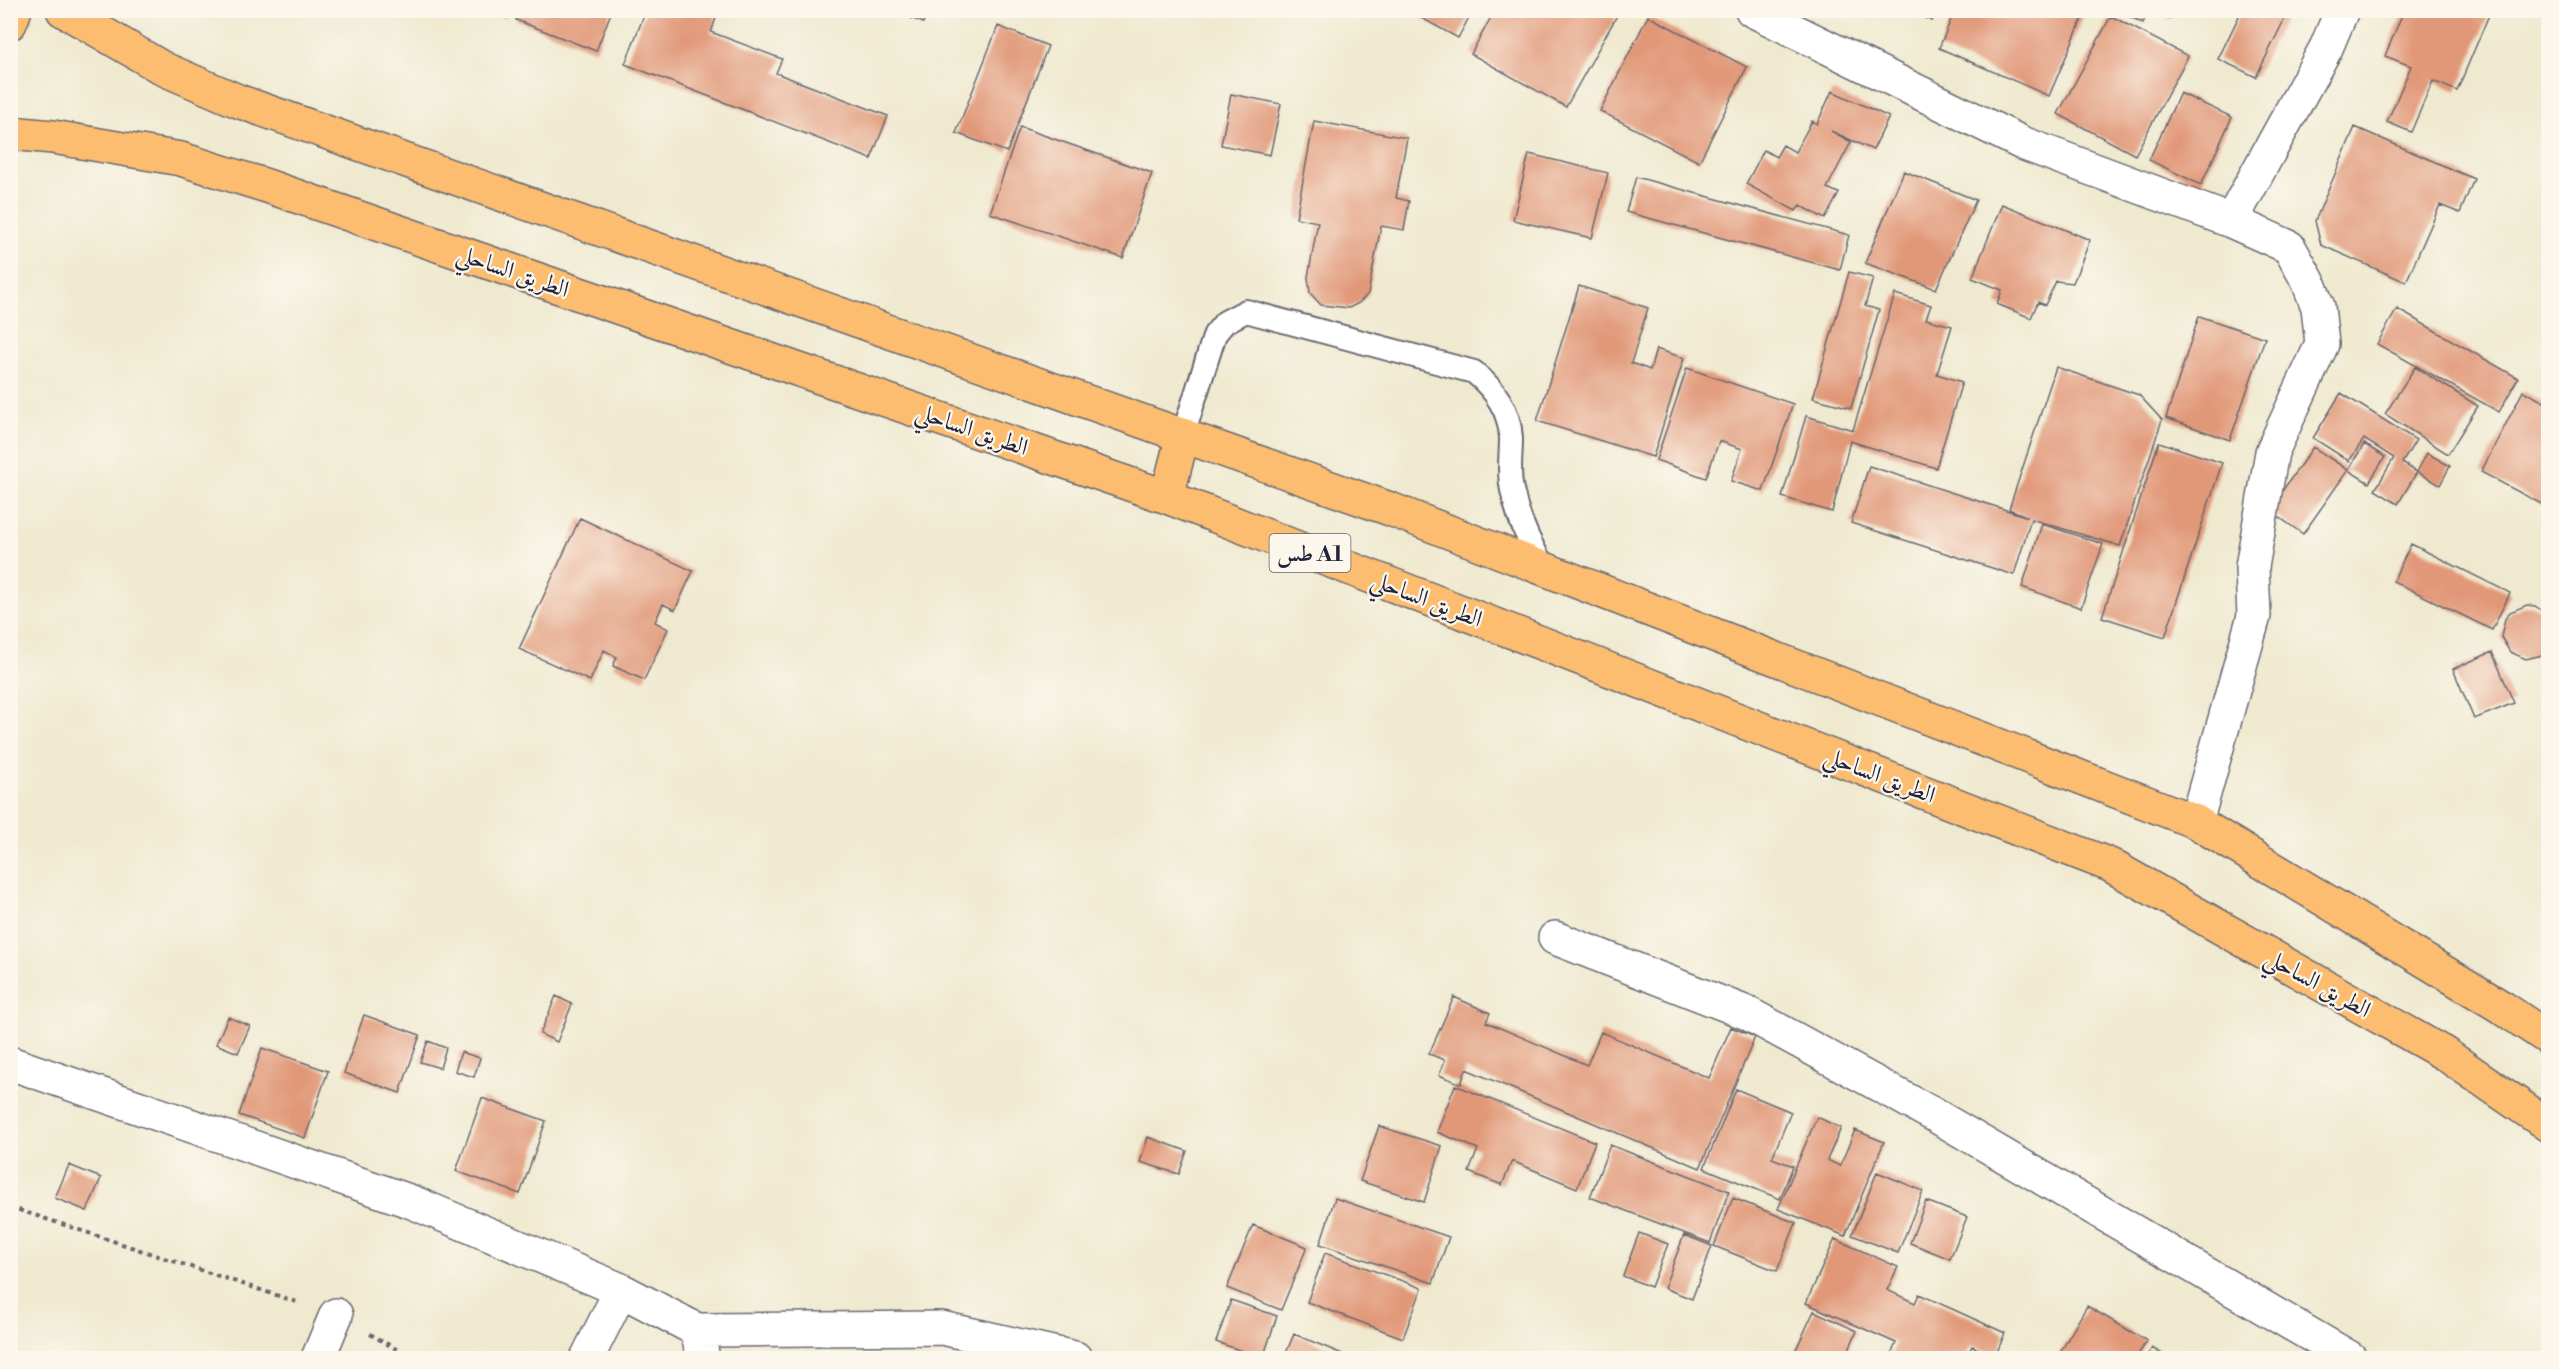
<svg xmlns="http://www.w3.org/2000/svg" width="2559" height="1369" font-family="'Libre Bodoni',Amiri,serif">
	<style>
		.building { fill: #e19878 }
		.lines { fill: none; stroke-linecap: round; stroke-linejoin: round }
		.lane-casing { stroke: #6a686f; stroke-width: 26 }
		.street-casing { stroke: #6a686f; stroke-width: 36 }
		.primary-casing { stroke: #6a686f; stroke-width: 36 }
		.highway-casing { stroke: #6a686f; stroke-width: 36 }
		.path { stroke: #6a686f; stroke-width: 4; stroke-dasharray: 4.5 4.5; stroke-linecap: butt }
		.lane { stroke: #fff; stroke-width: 22 }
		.street { stroke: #fff; stroke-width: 33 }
		.primary { stroke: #fcbd6f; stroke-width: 33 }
		.highway { stroke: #fcbd6f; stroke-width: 33 }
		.labels { text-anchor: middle; stroke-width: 4.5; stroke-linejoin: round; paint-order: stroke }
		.shield { fill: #fbf7ec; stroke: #636270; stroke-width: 1.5 }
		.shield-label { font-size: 22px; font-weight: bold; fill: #22223b }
		.street-label { font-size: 24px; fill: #22223b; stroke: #fbf7ec }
	</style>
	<rect width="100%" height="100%" fill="#fbf7ec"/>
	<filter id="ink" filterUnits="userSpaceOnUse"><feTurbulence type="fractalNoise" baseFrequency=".0167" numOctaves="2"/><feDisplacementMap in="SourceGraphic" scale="12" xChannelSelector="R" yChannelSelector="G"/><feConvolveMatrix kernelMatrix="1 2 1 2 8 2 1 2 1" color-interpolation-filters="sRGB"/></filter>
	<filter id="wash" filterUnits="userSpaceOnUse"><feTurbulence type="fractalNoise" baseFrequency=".008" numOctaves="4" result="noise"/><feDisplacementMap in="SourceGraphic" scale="24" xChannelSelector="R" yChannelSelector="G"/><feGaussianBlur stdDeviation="1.35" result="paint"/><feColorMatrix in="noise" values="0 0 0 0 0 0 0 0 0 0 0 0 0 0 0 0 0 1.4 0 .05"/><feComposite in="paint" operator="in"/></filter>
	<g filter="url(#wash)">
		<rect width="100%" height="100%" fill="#efe9cf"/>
		<g id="blocks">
			<path class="building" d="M486,10H509L506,18Z
				M520,10H612L596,51L516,20Z
				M646,10H719L711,32L782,59L776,73L888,116L871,159L625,64Z
				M892,10H928L923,23Z
				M1407,10H1473L1458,38Z
				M1495,10H1620L1566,107L1471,54Z
				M1908,10H1937L1932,21Z
				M1955,10H2086L2049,96L1939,48Z
				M2116,10H2149L2143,23Z
				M2151,10H2174L2170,19Z
				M2242,10H2289L2256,77L2218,59Z
				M2404,10H2491L2457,91L2433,81L2411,132L2387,122L2411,66L2385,56Z
				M1648,16L1747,67L1699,162L1600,111Z
				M2111,16L2188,56L2135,155L2058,114Z
				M998,26L1048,46L1007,152L956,133Z
				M1832,91L1889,117L1873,150L1831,131L1851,142L1827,188L1839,193L1825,219L1800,205L1796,211L1746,184L1764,150L1776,157L1783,145L1795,152L1812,121L1817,124Z
				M2180,93L2232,117L2201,185L2149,160Z
				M1231,94L1281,104L1270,155L1221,145Z
				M1314,121L1407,138L1396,198L1409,201L1404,230L1381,226L1368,294L1359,303L1349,308L1321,305L1310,293L1308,277L1318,222L1296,218Z
				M1020,127L1152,173L1123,258L990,213Z
				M2355,127L2474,179L2460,213L2440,205L2406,282L2321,245L2315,221Z
				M1529,154L1608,173L1592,238L1513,220Z
				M1904,171L1976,200L1936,289L1865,263Z
				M1636,177L1849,235L1840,270L1626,212Z
				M2002,204L2090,240L2073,283L2056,281L2045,305L2038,302L2031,318L1997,304L2002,290L1972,278Z
				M1849,272L1873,278L1865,306L1879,310L1851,408L1813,398Z
				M1579,286L1648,308L1631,363L1650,370L1656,349L1684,358L1653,457L1537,421Z
				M1895,294L1931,305L1926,319L1952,326L1937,374L1962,382L1936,468L1850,441L1832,512L1782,497L1806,416L1853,430Z
				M2397,309L2518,378L2499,412L2377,344Z
				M2199,316L2265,338L2230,440L2166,418Z
				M2056,367L2139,395L2162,420L2120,546L2031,519L2014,575L1851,523L1869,466L2028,517L2009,509Z
				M2415,367L2478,406L2448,454L2385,414Z
				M1687,368L1793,404L1763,491L1731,481L1742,449L1719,441L1706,478L1656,460Z
				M2523,391L2548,404L2547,507L2481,472Z
				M2341,393L2416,440L2402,463L2417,472L2398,504L2375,490L2394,458L2364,439L2349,461L2313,438Z
				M2159,442L2222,463L2165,637L2102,617Z
				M2364,444L2385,457L2369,483L2348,470Z
				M2313,447L2348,470L2303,534L2269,510Z
				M2427,453L2450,466L2440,485L2417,472Z
				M580,518L693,571L675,610L663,604L655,622L668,629L644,680L613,666L617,657L604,650L590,681L519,649Z
				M2042,524L2103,544L2081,608L2022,587Z
				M2411,544L2510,593L2492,630L2393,581Z
				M2527,605L2535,606L2548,615V649L2542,655L2526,659L2510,652L2501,637L2505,619L2510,612Z
				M2492,652L2514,703L2474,719L2453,669Z
				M556,996L572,1004L557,1042L540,1034Z
				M1454,997L1490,1013L1486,1022L1587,1065L1601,1032L1709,1078L1731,1027L1755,1037L1700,1168L1466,1069L1461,1084L1439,1075L1445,1060L1429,1054Z
				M364,1015L420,1035L400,1093L344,1073Z
				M228,1017L250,1026L238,1053L216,1044Z
				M428,1041L446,1048L440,1068L420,1062Z
				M262,1048L328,1071L305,1138L239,1115Z
				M461,1052L480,1058L474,1077L455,1071Z
				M1455,1085L1595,1142L1577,1188L1512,1161L1502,1185L1469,1172L1478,1149L1437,1132Z
				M1736,1089L1791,1112L1772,1158L1793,1166L1780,1199L1704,1168Z
				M482,1098L546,1121L520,1194L456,1171Z
				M1817,1117L1841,1128L1827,1160L1840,1166L1855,1130L1884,1142L1845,1236L1778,1209Z
				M1379,1126L1442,1146L1424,1202L1360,1181Z
				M1148,1137L1187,1151L1179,1174L1140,1162Z
				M1610,1145L1729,1191L1710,1243L1590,1197Z
				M69,1165L101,1178L87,1211L55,1198Z
				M1877,1172L1923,1191L1898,1253L1852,1235Z
				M1335,1198L1449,1237L1433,1283L1320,1244Z
				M1733,1198L1796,1223L1777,1271L1714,1246Z
				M1926,1201L1967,1217L1950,1259L1910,1243Z
				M1253,1225L1307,1247L1281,1310L1227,1288Z
				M1639,1233L1668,1244L1651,1287L1623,1276Z
				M1684,1235L1712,1246L1692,1299L1664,1288Z
				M1835,1239L1898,1267L1887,1290L1915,1303L1919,1294L2005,1333L1995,1357L1972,1346L1966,1358H1899L1891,1355L1896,1343L1806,1303Z
				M1325,1253L1422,1288L1403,1338L1307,1302Z
				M1231,1300L1277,1316L1263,1358L1216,1342Z
				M2087,1306L2147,1341L2136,1358H2057Z
				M1814,1311L1857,1331L1845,1358H1792Z
				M1294,1334L1352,1358H1284Z
				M2152,1348L2169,1358H2146Z"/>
		</g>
	</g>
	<g filter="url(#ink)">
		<use href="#blocks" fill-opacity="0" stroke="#6a686f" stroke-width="1.5"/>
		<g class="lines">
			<defs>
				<path id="lane" d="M1183,435L1215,334L1225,322L1246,311L1474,372C1495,390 1510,410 1511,439C1511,456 1508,473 1512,490C1518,520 1530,545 1546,571"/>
				<path id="street" d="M1752,10L2022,143L2231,221L2289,247L2308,281L2318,307L2322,344L2272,452L2252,567L2254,616L2196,822
					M2231,221L2326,48L2342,10
					M1555,938L1747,1013L1938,1117L2350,1358
					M10,1063L412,1202L621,1290L697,1330L942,1328L1075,1358
					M697,1330L703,1358
					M318,1358L336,1315
					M587,1358L621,1290"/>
				<path id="primary" d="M10,23L15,10"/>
				<path id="highway" d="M63,10L164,69L238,101L1390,509L2196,822L2503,1008L2548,1038
					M10,133L53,137L181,159L267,186L1167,497L2110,865L2445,1054L2548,1125
					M1167,497L1183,435"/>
			</defs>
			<use href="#lane" class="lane-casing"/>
			<use href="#street" class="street-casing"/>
			<use href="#primary" class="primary-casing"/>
			<use href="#highway" class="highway-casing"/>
			<path class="path" d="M10,1207L300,1303
				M370,1334L412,1358"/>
			<use href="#lane" class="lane"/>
			<use href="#street" class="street"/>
			<use href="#primary" class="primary"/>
			<use href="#highway" class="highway"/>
		</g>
	</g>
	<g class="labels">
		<rect class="shield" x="1269.5" y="534" width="81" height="38" rx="4.5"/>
		<g class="shield-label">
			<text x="1310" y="561">طس A1</text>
		</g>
		<g class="street-label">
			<text transform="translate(513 271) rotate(19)" y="8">الطريق الساحلي</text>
			<text transform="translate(972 429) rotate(19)" y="8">الطريق الساحلي</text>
			<text transform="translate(1427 599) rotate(21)" y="8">الطريق الساحلي</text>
			<text transform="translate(1880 775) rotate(21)" y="8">الطريق الساحلي</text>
			<text transform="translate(2318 983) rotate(29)" y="8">الطريق الساحلي</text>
		</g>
	</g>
	<rect width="2559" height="1369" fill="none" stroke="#fbf7ec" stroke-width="36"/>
</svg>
